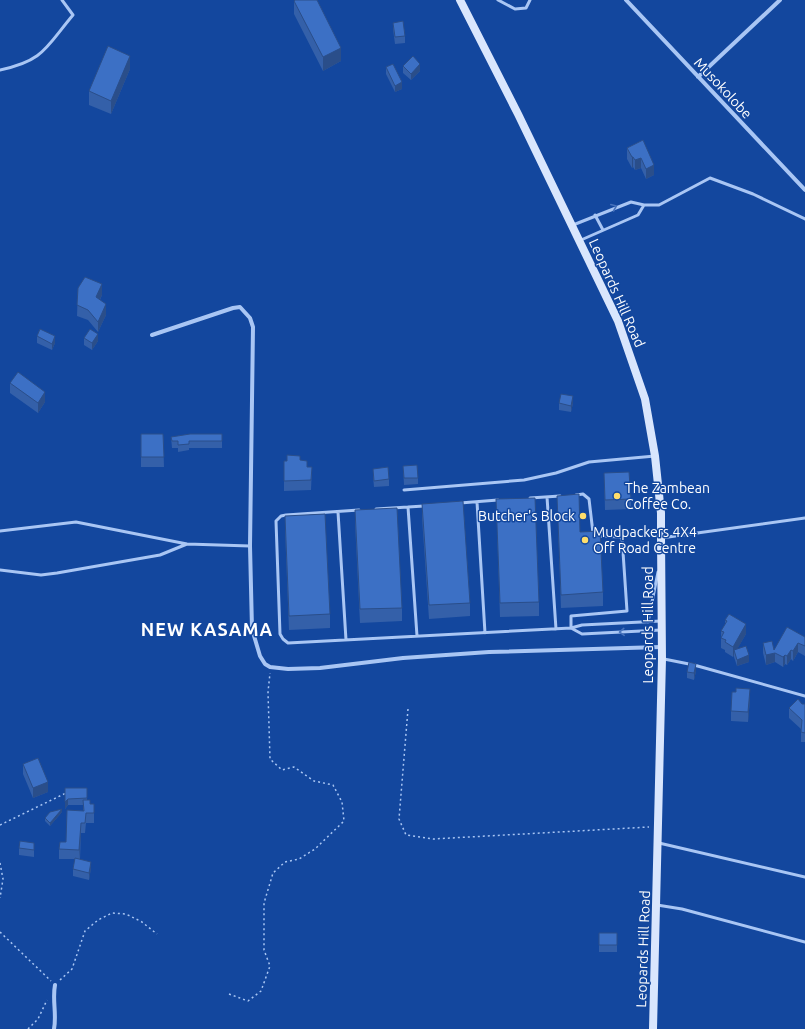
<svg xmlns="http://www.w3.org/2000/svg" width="805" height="1029" font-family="Ubuntu,sans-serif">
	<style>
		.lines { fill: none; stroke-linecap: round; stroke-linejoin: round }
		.path { stroke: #a9c6f4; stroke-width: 1.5; stroke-dasharray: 2 3; stroke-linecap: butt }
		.lane { stroke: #a9c6f4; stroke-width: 3 }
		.street { stroke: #a9c6f4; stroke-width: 4 }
		.secondary { stroke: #d9e6fd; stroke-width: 8 }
		.wall { fill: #3460a9 }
		.shaded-wall { fill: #2a4e8a }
		.building { fill: #3c70c5; stroke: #2a4e8a }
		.oneway { stroke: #4873bc }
		.poi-dot { fill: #ffde6c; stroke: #13479e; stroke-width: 1.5 }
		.labels { text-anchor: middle; stroke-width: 3; stroke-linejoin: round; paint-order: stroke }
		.street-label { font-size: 14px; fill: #fff; stroke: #13479e }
		.poi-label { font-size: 14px; fill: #fff; stroke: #13479e; text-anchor: start }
		.district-label { font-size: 18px; font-weight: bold; letter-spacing: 1px; fill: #fff; stroke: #13479e }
	</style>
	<rect width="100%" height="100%" fill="#13479e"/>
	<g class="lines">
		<path class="path" d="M408,709L399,819L406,835L433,839L649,827
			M0,825L66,793
			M0,863L3,879L0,898
			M0,932L51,981
			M60,980L72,969L85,931L98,920L112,913L126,914L142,922L157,934
			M229,994L248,1001L261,991L270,966L264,950V903L273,873L285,862L299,859L315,849L344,821L342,802L333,785L314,781L294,767L282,770L270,759L268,692L270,673
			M28,1029L38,1019L47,1000"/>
		<path class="lane" d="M498,0L515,9L526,8L530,0
			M0,70C44,61 46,47 73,15L62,0
			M595,215L603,230
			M573,225L631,202L644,205H659L710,178L753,194L805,219
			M581,240L638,215L644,205
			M404,490L524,480L556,473L589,462L655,456
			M576,495L583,494L589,499L593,533
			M547,497L556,629
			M530,498L560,496
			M477,502L485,633
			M460,503L498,500
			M408,507L417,636
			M376,509L424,506
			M359,510L286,515L281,516L276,521L280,634L283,639L288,643L571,628L582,625L661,621
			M338,512L346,640
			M0,531L76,522L187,544L250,546
			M661,538L805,518
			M0,570L41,575L57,573L160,555L187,544
			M648,622L658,572
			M571,628V616L627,611L622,537L597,536
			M571,628L582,634L661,630
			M664,659L694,665L805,696
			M659,843L805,877
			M657,905L682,909L805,942"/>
		<path class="street" d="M626,0L805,190
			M698,77L780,0
			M152,335L233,308L240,307L250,318L253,327L250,546L252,629L260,656L265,664L270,667L288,669L320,668L403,658L489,652L661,647
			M54,1029C57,1014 52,1000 55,985"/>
		<path class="secondary" d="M460,0L518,114L618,321L645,399L655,456L661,513V538L662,659L653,1029"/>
	</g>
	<path class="wall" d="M294,1L341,61L323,71L294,14Z
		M393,23L405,36V43L395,44L393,29Z
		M403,66L420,71L411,80L403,73Z
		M386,67L402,89L395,92L386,74Z
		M130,69L111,114L89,105V91Z
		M643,140L654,175L646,179L641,168L635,170L633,167L632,168L627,159V148Z
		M78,288L102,295L100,300L106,315L98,332L88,320L77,316Z
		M37,336L55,343L52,350L37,343Z
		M84,338L98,341L92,350L84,345Z
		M10,383L45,402L38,413L10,393Z
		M559,403H573L571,412L559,410Z
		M141,434H163L164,467H141Z
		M222,434V448H189V450L178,452V448H172L171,437Z
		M300,460L307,467H312L311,490L284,491V481Z
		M403,466L418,478V484L404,485Z
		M373,469L389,479V486L374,487L373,476Z
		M604,473L631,499V509L605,510Z
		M557,496L580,532L603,592V606L561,608Z
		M496,499L539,602V616L500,617Z
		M422,504L470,603V616L429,619L422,518Z
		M355,510L402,608V621L360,623L355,523Z
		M285,516L330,614V628L289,630L285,529Z
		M725,620L746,634L737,649L749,662L737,666L734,657V655L733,657L725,652V650L721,648V631L725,625Z
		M805,637V656L798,652L793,661L791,659L787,665L785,664L783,667L775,662L766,665L763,653V643L774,650Z
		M696,671L694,680L687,678V672Z
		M750,699L748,722L731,721V711Z
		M802,704H805V742H801V729L789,718V708Z
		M23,764L48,792L33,798L23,774Z
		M65,788H87V800L90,804H94V823H86L85,833H81L80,859L91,868L89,880L73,876V869L75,859H59V849L66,842L83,811V805H68L65,809Z
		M62,812L50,826L45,821V818Z
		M19,848L34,849V857L19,855Z
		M599,933H617V952H599Z"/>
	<path class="shaded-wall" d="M341,48V61L323,71V57Z
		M130,56V69L111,114V101Z
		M420,64V71L411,80V74Z
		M402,82V89L395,92V86Z
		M632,157H633V167L632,168Z
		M641,158V168L635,170V160Z
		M654,165V175L646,179V169Z
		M102,284V295L96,307V297Z
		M106,304V315L98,332V322Z
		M98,334V341L92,350V343Z
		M55,336V343L52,350V344Z
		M45,392V402L38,413V403Z
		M573,396V403L571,412V406Z
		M746,624V634L735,653L734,650V655L733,657V647Z
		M798,643V652L793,661V651Z
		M791,650V659L787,665V656Z
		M775,653V662L766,665V655Z
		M749,655V662L737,666V660Z
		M785,655V664L783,667V657Z
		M696,664V671L694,680V673Z
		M750,689V699L748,722V712Z
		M48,782V792L33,798V788Z
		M68,799V805L65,809V802Z
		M62,809V812L50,826V823Z
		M81,823V833L79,860V850Z
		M91,862V868L89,880V873Z"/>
	<path class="building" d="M295,0H317L341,48L323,57L294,1Z
		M403,21L405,36L395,37L393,23Z
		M108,46L130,56L111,101L89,91Z
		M413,56L420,64L411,74L403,66Z
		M393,64L402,82L395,86L386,67Z
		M643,140L654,165L646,169L641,158L635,160L633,157H632L627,148Z
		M85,277L102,284L96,297L106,304L98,322L88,310L77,305L78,288Z
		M40,329L55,336L52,344L37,336Z
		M90,329L98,334L92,343L84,338Z
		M18,372L45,392L38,403L10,383Z
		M561,394L573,396L571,406L559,403Z
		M141,434H163L164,457H141Z
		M190,434H222V441H189V444L178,445V441H172L171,437Z
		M287,455L300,456V460L307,461V467H312L311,480L284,481V461H287Z
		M417,465L418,478H404L403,466Z
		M388,467L389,479L374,481L373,469Z
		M629,472L631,499L605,500L604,473Z
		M579,494L580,532L600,531L603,592L561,595L557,496Z
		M535,498L539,602L500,603L496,499Z
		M463,501L470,603L429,605L422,504Z
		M397,508L402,608L360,609L355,510Z
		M325,514L330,614L289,616L285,516Z
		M729,614L746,624L733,647L725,642L726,640L721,638L724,632L721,631L727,621L725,620Z
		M787,627L805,637V646L798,643L793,651L791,650L787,656L785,655L783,657L775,653L766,655L763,643L772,641L774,650Z
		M746,646L749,655L737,660L734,650Z
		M689,662L696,664L694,673L687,672Z
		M736,688L750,689L748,712L731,711L732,692H736Z
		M798,699L802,704H805V733L801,732L802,720L789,708Z
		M38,758L48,782L33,788L23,764Z
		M65,788H87V798L68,799L65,802Z
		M83,800H90V804H94V813H86L85,823H81L79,850L59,849L60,842H66L67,810L84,811Z
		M62,809L50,823L45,818L50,812Z
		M20,841L34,843V850L19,848Z
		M75,858L91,862L89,873L73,869Z
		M599,933H617V945H599Z"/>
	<defs><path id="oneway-chevron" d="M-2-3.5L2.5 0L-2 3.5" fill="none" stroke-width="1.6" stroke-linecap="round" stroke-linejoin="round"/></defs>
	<g class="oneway">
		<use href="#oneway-chevron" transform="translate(614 207) rotate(-23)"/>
		<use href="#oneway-chevron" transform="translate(622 632) rotate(177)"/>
	</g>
	<g class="poi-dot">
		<circle cx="617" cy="496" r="4"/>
		<circle cx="583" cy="516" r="4"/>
		<circle cx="585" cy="540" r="4"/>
	</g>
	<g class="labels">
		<g class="street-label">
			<text transform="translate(723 88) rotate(47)" y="5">Musokolobe</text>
			<text transform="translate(617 293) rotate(66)" y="5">Leopards Hill Road</text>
			<text transform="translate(648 625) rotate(-90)" y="5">Leopards Hill Road</text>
			<text transform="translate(643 949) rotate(-88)" y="5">Leopards Hill Road</text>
		</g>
		<g class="poi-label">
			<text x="625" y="493">The Zambean<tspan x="625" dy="16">Coffee Co.</tspan></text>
			<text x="575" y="521" text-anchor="end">Butcher's Block</text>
			<text x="593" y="537">Mudpackers 4X4<tspan x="593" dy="16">Off Road Centre</tspan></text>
		</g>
		<g class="district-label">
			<text x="207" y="636">NEW KASAMA</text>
		</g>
	</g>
</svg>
